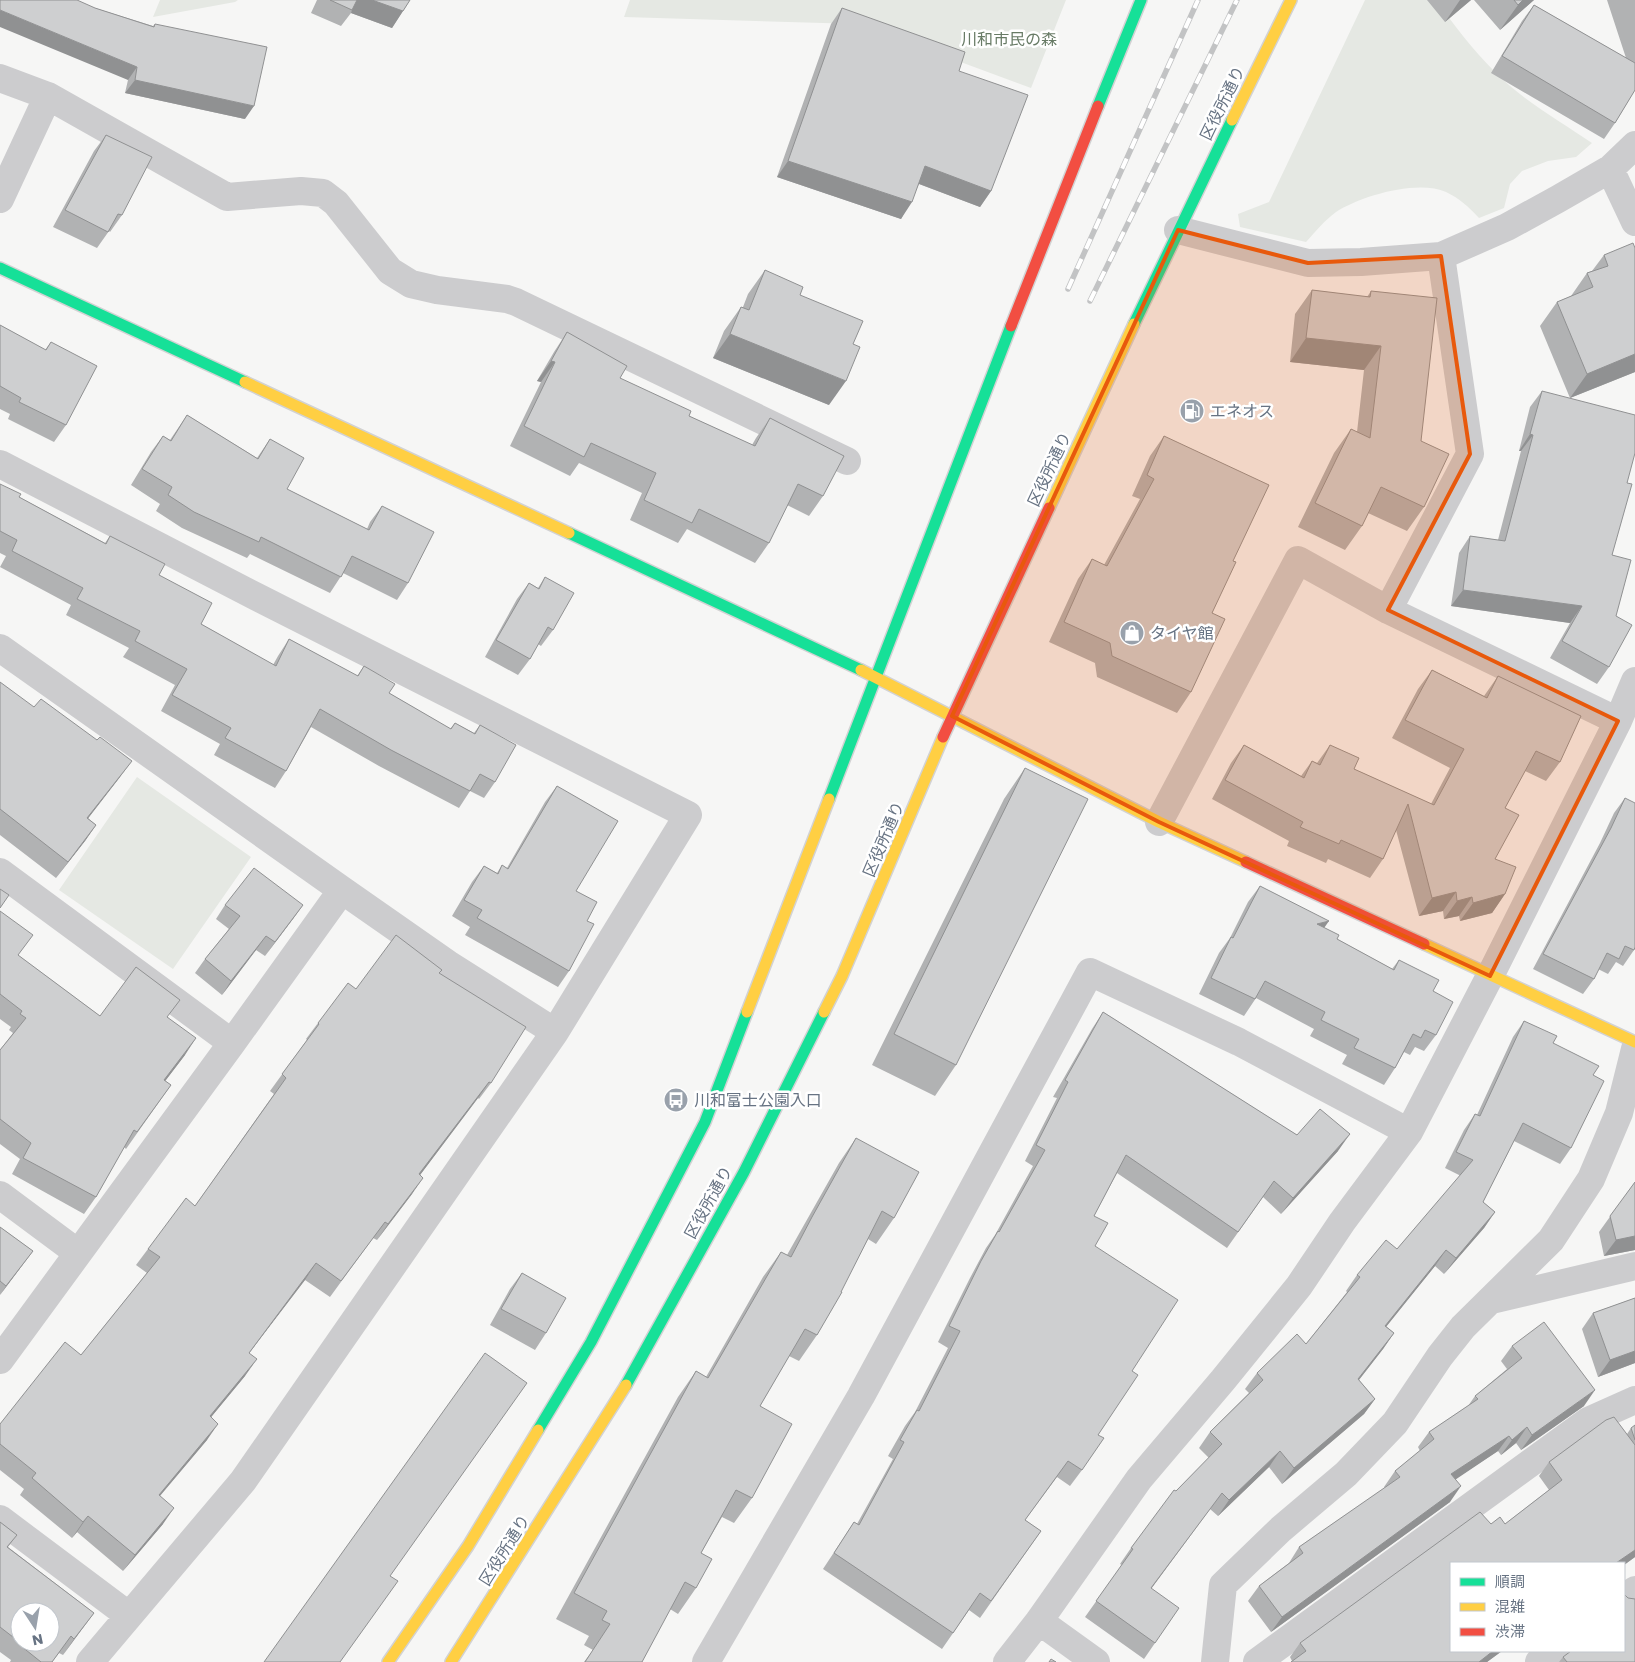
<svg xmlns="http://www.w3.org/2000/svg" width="1635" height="1662" font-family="Poppins,'Noto Sans JP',sans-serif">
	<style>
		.green { fill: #e5e8e3 }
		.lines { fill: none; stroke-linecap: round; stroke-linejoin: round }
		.fast-casing { stroke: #d2d2d3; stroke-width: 14 }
		.slow-casing { stroke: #d2d2d3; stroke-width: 14 }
		.jam-casing { stroke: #d2d2d3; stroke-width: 14 }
		.street { stroke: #ccccce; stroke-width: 28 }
		.fast { stroke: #16e098; stroke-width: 11 }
		.slow { stroke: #ffcf43; stroke-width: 11 }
		.jam { stroke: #f24e42; stroke-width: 11 }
		.rail-casing { stroke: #c2c3c4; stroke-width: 5.5 }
		.rail { stroke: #fff; stroke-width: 4; stroke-dasharray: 11; stroke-linecap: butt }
		.wall { fill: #b1b2b3 }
		.shaded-wall { fill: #909192 }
		.building { fill: #cecfd0; stroke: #909192; fill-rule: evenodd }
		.marked { fill: #e8590c; fill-opacity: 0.2; stroke: #e8590c; stroke-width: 4; stroke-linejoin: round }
		.labels { text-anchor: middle; stroke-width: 5; stroke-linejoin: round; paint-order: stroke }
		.park-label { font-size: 16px; fill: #687b66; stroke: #fff }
		.street-label { font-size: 16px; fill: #677383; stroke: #fff }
		.poi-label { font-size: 16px; fill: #677383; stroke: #fff; text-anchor: start }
	</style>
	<rect width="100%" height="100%" fill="#f6f6f5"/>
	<path class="green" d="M160,0H238L235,2L153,17Z
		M630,0H1066L1031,88L858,24L624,17Z
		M1365,0H1436C1454,25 1473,50 1495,72C1522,100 1560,121 1592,143L1576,157L1548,161L1522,171L1510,184L1504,208L1479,218C1469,207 1459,198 1446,192C1418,179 1360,196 1336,212C1325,220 1315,232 1306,242L1240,227L1238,214L1269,202Z
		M137,777L251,857L173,969L59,890Z"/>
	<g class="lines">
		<defs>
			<path id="fast" d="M1098,106L1141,0
				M0,268L245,382
				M1134,324L1232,120
				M569,533L861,670
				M829,799L1011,326
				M626,1385L744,1172L824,1012
				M538,1430L591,1342L705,1122L747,1012"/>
			<path id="slow" d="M1232,120L1291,0
				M245,382L569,533
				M1049,508L1134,324
				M861,670L1159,822L1246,862
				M1424,944L1635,1042
				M747,1012L829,799
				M824,1012L842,976L943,737
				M388,1662L468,1546L538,1430
				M451,1662L626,1385"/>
			<path id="jam" d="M1011,326L1098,106
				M943,737L1049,508
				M1246,862L1424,944"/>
		</defs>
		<use href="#fast" class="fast-casing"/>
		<use href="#slow" class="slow-casing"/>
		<use href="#jam" class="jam-casing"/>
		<path class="street" d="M0,78L48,96
			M1610,169L1635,145
			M0,199L48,96L227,197L301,191L323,193L336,203L390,271L411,284L437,290L507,299L516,302L847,461
			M1178,230L1308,263L1361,262L1441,256L1507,227L1558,199L1610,169L1635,222
			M0,464L257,597L688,815L555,1032L243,1481L90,1662
			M1388,610L1470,454L1441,256
			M0,648L342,890L448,964L555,1032
			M1159,822L1298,560L1388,610L1618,721
			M0,872L232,1043
			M0,1195L78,1253
			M1492,1300L1635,1266
			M0,1360L232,1043L342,890
			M0,1519L128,1615
			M1624,1598L1635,1590
			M1039,1621L1096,1662
			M706,1662L861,1396L1090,972L1239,1042L1409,1132
			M1007,1662L1039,1621L1139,1479L1223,1380L1299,1286L1342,1222L1409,1132L1490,976L1618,721L1635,681
			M1215,1662L1223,1585L1281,1529L1346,1474L1395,1423L1440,1356L1463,1327L1551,1240L1591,1179L1619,1113L1635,1049
			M1257,1662L1588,1421L1635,1400
			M1539,1662L1554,1651"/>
		<use href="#fast" class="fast"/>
		<use href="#slow" class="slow"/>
		<use href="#jam" class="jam"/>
		<defs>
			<path id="rail" d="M1068,289L1198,0
				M1090,301L1237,0"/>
		</defs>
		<use href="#rail" class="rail-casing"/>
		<use href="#rail" class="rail"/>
	</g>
	<path class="wall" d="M317,0H410L392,28L351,13L341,26L311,13Z
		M1427,0H1471L1445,22Z
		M1474,0H1534L1500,30Z
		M1607,0H1635V90L1615,123L1604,139L1491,73L1522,21L1534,5L1626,58Z
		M95,8L153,26L155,24L245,119L125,93L128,80Z
		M842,8L959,71L991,191L980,207L919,184L901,219L777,177L831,24Z
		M106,135L122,215L110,232L109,231L97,248L53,227L94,151Z
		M1635,248V372L1570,398L1540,326L1557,302L1571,296L1587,273L1592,271L1604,255Z
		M765,270L800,295L829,405L713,358L724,331L741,307H743L748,294Z
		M1312,290L1367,297L1371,291L1421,441L1424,507L1407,531L1368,513L1362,526L1345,550L1298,527L1334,453L1351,429L1357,432L1364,370L1290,362L1295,314Z
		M0,325L45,350L51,342L66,425L54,442L8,419L10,414L0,409Z
		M567,332L620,378L689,416L752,445L756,438L770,418L823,496L809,516L787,505L769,543L755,563L687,529L678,543L630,520L642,493L579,463L570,476L510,446L541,382L537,381L554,352Z
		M1542,391L1627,483L1612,555L1616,616L1609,667L1597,684L1550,658L1570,623L1451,606L1459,553L1470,536L1498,540L1521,451H1519L1530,407Z
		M187,415L257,458L270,439L287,489L367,529L370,522L382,506L408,583L397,600L343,573L330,593L250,554L247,558L182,528L156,511L160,504L131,485L151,452L163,436L170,440Z
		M1164,436L1233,561L1212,613L1191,692L1177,713L1097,677L1095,663L1049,642L1078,579L1092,559L1104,565L1140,499L1132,496L1150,456Z
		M0,484L19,497L105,543L110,536L159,575L201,624L273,665L278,656L289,639L357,676L364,666L389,693L450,729L455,723L474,733L480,725L495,782L484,798L470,791L459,808L379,766L311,727L286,771L275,788L214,755L220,744L161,711L175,685L123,657L129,648L66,615L71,605L0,567L6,556L0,553Z
		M545,577L553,630L541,646L538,644L530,659L518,675L485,657L517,599L529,583L538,588Z
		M1432,670L1484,696L1498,676L1560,762L1546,781L1525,771L1505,808L1495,859L1505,894L1492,913L1460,921L1459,916L1444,919L1443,911L1419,916L1396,830L1383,859L1370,878L1328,859L1326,863L1287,846L1289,841L1212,799L1231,763L1244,745L1301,776L1312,761L1317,763L1330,745L1354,769L1431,804L1450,768L1392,738L1418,689Z
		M0,682L120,777L88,818L96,825L85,841L56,878L0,835Z
		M1025,768L956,1065L935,1096L872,1065L1004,799Z
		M557,786L576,891L587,921L569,971L558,987L465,935L470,927L452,916L472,882L484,866L497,873L502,865L507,868L545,802Z
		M1625,798L1634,950L1623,966L1616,962L1608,974L1598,969L1594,979L1583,994L1533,969L1600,843L1614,813Z
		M1260,886L1324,928L1337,939L1392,969L1399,960L1433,991L1436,1035L1424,1051L1415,1047L1410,1055L1404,1052L1395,1068L1384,1085L1342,1064L1347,1055L1310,1036L1314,1029L1256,998L1244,1016L1199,994L1219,953L1230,938L1248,902Z
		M225,905H303L265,956L256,950L222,995L195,973L205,959L229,929L216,919Z
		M0,911L19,956L100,1016L168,1017L185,1055L165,1081L171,1085L126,1149L124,1147L96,1197L84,1214L12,1174L20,1159L0,1144V1050L13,1033L9,1030L11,1027L0,1019Z
		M439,973L491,1083L479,1099L478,1098L420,1175L412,1194L377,1240L373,1238L330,1297L305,1280L249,1353L245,1376L211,1417L207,1440L160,1496L163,1524L123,1571L77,1532L72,1538L20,1495L24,1489L0,1470V1424L81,1355L147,1273L136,1265L148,1249L195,1206L274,1094L270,1091L307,1040L306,1039L318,1023L356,989Z
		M1103,1012L1297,1135L1338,1151L1281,1214L1263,1197L1227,1248L1117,1173L1094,1216L1095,1246L1132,1371L1098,1435L1082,1470L1070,1486L1057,1477L1025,1520L1041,1531L980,1618L969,1610L942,1649L823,1569L854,1522L857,1524L893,1459L888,1456L905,1426L915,1412L948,1348L938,1342L970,1278L986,1248L995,1235L1033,1166L1025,1161L1057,1098L1053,1097L1092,1029Z
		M1524,1021L1593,1075L1571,1148L1560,1164L1514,1141L1483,1202L1495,1212L1484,1228L1444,1274L1435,1266L1386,1326L1394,1333L1383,1349L1359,1380L1375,1399L1364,1414L1282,1484L1269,1467L1218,1516L1210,1509L1151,1588L1155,1643L1144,1659L1085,1617L1122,1565L1120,1564L1131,1548L1176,1491L1209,1458L1199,1448L1210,1432L1249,1393L1245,1389L1257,1373L1306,1344L1347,1292L1346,1291L1357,1275L1397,1249L1461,1176L1445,1168L1464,1130L1475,1114L1477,1115L1513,1037Z
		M856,1138L894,1218L876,1244L868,1239L817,1335L799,1361L789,1356L760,1406L752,1498L734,1523L722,1517L701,1553L696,1588L678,1614L670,1609L642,1662H584L593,1650L584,1645L589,1636L556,1619L678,1397L696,1371L706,1377L763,1277L781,1252L787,1255L839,1163Z
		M1635,1182V1250L1604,1256L1599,1232Z
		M0,1227L33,1251L0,1295Z
		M522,1273L546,1333L535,1350L490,1325L510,1289Z
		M1635,1298V1363L1598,1377L1582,1329L1593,1313Z
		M1512,1346L1584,1406L1521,1450L1516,1443L1501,1455L1498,1451L1455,1479L1450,1502L1271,1632L1248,1601L1259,1586L1289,1563L1299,1547L1385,1488L1384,1487L1395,1471L1420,1451L1418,1447L1429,1432L1468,1406L1475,1396L1507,1369L1501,1361Z
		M1635,1425V1557L1624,1565V1563L1451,1651H1502L1487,1662L1292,1661L1290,1657L1300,1643L1491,1524H1505L1549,1490L1539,1476L1549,1462L1627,1434L1631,1428Z
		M0,1522L17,1535L8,1547L94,1613L63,1655L59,1653L52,1662H10L11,1660L0,1652Z
		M1569,1651H1624L1635,1662H1559L1563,1657L1569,1652Z"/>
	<path class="shaded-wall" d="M356,0H372L403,11L392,28L351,13L352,10Z
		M1460,0H1471L1445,22Z
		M1523,0H1534L1500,30L1518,5Z
		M0,10L137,67L128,80L0,27Z
		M135,80L254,106L245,119L125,93Z
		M788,161L912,202L901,219L777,177Z
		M925,166L991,191L980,207L914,182Z
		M730,334L846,381L829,405L713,358Z
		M1306,338L1381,346L1364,370L1290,362Z
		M1635,354V372L1570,398L1587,374Z
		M551,361L555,362L541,382L537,381Z
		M1530,434L1533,435L1521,451H1519Z
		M1463,590L1582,606L1570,623L1451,606Z
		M132,761L120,777L76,834L87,818Z
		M96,825L85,841L56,878L68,862Z
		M1456,892L1443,911L1419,916L1432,898Z
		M1505,894L1492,913L1460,921L1473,903Z
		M1472,897L1459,916L1444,919L1457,901Z
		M303,905L293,919L265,956L275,942Z
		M1329,921L1317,938V924Z
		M266,936L256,950L222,995L231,981Z
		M196,1038L185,1055L153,1097L164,1080Z
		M489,1082L478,1098L408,1191L419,1174Z
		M1350,1134L1338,1151L1281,1214L1293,1198Z
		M423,1178L412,1194L377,1240L388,1224Z
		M1495,1212L1484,1228L1444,1274L1456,1258Z
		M1635,1236V1250L1604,1256L1616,1240Z
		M1446,1250L1435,1266L1374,1342L1385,1326Z
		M33,1251L0,1295L6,1286Z
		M316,1263L305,1280L237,1369L249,1353Z
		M1394,1333L1383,1349L1347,1395L1358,1379Z
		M1635,1351V1363L1598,1377L1610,1360Z
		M257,1359L245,1376L198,1433L210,1416Z
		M1595,1390L1584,1406L1521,1450L1532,1435Z
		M1375,1399L1364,1414L1282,1484L1294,1468Z
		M218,1424L207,1440L147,1511L159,1495Z
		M1527,1427L1516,1443L1501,1455L1512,1440Z
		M1509,1436L1498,1451L1440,1490L1451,1474Z
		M1280,1451L1269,1467L1218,1516L1229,1500Z
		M1461,1486L1450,1502L1271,1632L1282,1617Z
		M1222,1493L1210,1509L1140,1604L1151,1588Z
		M174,1508L163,1524L123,1571L135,1555Z
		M88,1516L77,1532L72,1538L83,1522Z
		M1635,1550V1557L1624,1565V1563H1616Z
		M94,1613L82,1629L63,1655L74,1639Z
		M1493,1651H1502L1487,1662H1479Z"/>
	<path class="building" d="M0,0H77L95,8L154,27L155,24L267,47L254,106L135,80L137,67L0,10Z
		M330,0H357L352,10Z
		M372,0H410L403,11Z
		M1514,0H1523L1518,5Z
		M1534,5L1635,63V90L1615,123L1502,56Z
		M842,8L965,52L959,71L1028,95L991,191L925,166L912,202L788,161Z
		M106,135L152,157L122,215L118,214L108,232L65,210Z
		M1633,243L1635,248V354L1587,374L1557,302L1593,287L1587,273L1608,266L1604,255Z
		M765,270L803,287L800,295L863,321L853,344L860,347L846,381L730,334L741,307L749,310Z
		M1312,290L1370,297L1371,291L1437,298L1421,441L1449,454L1424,507L1381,487L1362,526L1315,503L1351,429L1370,438L1381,346L1306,338Z
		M0,325L46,350L51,342L97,366L66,425L19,402L21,398L0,386Z
		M567,332L627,366L620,378L691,411L689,416L755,446L770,418L844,456L823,496L798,484L769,543L699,509L692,523L644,500L656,473L591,443L584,457L524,426L555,362L551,361Z
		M1542,391L1635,415V453L1627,483L1632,484L1612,555L1631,560L1616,616L1632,625L1609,667L1562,641L1582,606L1463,590L1470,536L1505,541L1533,435L1530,434Z
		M187,415L258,459L270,439L304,458L287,489L369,530L382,506L434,532L408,583L352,556L341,577L261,537L259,542L194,512L168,495L172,487L142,469L163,436L171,441Z
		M1164,436L1269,485L1233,561L1236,562L1212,613L1225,619L1191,692L1112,656L1110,643L1064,622L1092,559L1107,566L1154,479L1147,475Z
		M0,484L21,494L19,497L106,544L110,536L165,564L159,575L212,603L201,624L276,666L289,639L358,676L364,666L395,684L389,693L451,729L455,723L475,734L480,725L516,745L495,782L480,774L470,791L391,750L320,709L286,771L225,738L231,728L172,695L187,669L135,641L140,631L77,599L83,588L12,551L17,540L0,531Z
		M545,577L574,593L553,630L548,627L530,659L496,640L529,583L539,589Z
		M1432,670L1487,698L1498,676L1581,716L1560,762L1536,751L1505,808L1519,815L1495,859L1516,867L1505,894L1473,903L1472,897L1457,901L1456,892L1432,898L1408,804L1383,859L1341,840L1339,844L1300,827L1303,822L1225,780L1244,745L1304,778L1312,761L1320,765L1330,745L1359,758L1354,769L1434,805L1464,749L1405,720Z
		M0,682L34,707L41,699L97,740L100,737L132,761L87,818L96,825L68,862L0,809Z
		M1025,768L1088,799L956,1065L894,1034Z
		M557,786L618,821L576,891L597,902L587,921L594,924L569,971L477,918L482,910L464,900L484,866L498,874L502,865L508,869Z
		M1625,798L1635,803V947L1634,950L1625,946L1619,959L1607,953L1594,979L1543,954L1611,828Z
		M254,868L303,905L275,942L266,936L231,981L205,959L240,916L225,905Z
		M1260,886L1329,921L1317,924L1339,935L1337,939L1394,970L1399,960L1439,980L1433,991L1453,1002L1436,1035L1425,1030L1421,1038L1413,1034L1395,1068L1354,1048L1359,1039L1321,1020L1325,1012L1265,981L1255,999L1211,978L1231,937L1233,938Z
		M0,889L9,895L0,908Z
		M0,911L33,935L18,955L100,1016L136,967L180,1000L167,1017L196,1038L164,1080L171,1085L137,1132L134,1130L96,1197L23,1158L31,1143L0,1119V1050L26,1018L20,1014L22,1011L0,994Z
		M396,935L442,970L439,973L526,1027L491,1083L489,1082L419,1174L423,1178L388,1224L385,1222L341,1281L316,1263L249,1353L257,1359L210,1416L218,1424L159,1495L174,1508L135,1555L88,1516L83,1522L32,1478L36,1473L0,1444V1424L65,1342L81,1355L160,1257L148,1249L186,1198L195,1206L286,1078L282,1074L319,1024L318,1023L348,983L356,989Z
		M1103,1012L1297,1135L1320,1109L1350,1134L1293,1198L1274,1181L1238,1232L1126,1155L1094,1216L1108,1223L1095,1246L1178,1300L1132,1371L1138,1375L1098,1435L1104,1438L1082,1470L1068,1461L1025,1520L1041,1531L991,1601L980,1593L953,1633L834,1553L854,1522L859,1525L904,1442L900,1440L917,1410L919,1411L960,1331L949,1326L981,1261L998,1231L999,1232L1045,1150L1036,1145L1068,1082L1065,1080Z
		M1524,1021L1557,1036L1553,1043L1599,1066L1593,1075L1604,1081L1571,1148L1523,1123L1483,1202L1495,1212L1456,1258L1446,1250L1385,1326L1394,1333L1358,1379L1375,1399L1294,1468L1280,1451L1229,1500L1222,1493L1151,1588L1179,1608L1155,1643L1096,1601L1133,1549L1131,1548L1174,1490L1176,1491L1222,1444L1210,1432L1263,1380L1257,1373L1297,1334L1306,1344L1360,1277L1357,1275L1386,1240L1397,1249L1473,1160L1456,1152L1475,1114L1480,1116Z
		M856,1138L919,1172L894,1218L882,1211L841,1292H842L817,1335L805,1329L760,1406L792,1424L752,1498L736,1490L701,1553L712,1559L696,1588L685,1582L642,1662H585L610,1624L602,1620L607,1611L574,1593L696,1371L708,1378L781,1252L791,1257L812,1217Z
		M1635,1182V1236L1616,1240L1610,1216Z
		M0,1227L33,1251L6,1286L0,1281Z
		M522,1273L566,1298L546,1333L501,1309Z
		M1635,1298V1351L1610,1360L1593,1313Z
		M1544,1322L1595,1390L1532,1435L1527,1427L1512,1440L1509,1436L1451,1474L1461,1486L1282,1617L1259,1586L1303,1553L1299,1547L1400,1477L1395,1471L1434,1439L1429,1432L1478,1399L1475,1396L1522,1358L1512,1346Z
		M485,1353L527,1383L390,1576L398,1581L340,1662H264Z
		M1614,1417L1635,1445V1550L1616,1563H1451V1651H1493L1479,1662H1291L1306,1651L1300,1643L1480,1512L1491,1524L1500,1517L1505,1524L1562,1480L1549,1462L1606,1420Z
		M1635,1425V1440L1631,1428Z
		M0,1522L17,1535L7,1547L94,1613L74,1639L71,1636L52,1662H41L21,1646L22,1644L0,1627ZM20,1612H50V1642H20Z
		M1624,1594L1628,1598L1635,1599V1662H1567L1563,1657L1571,1651H1624Z
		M1051,1659L1056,1662H1049Z"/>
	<path class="marked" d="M1178,230L1308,263L1441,256L1470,454L1388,610L1618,721L1490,976L1159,822L952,716Z"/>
	<defs>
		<symbol id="fuel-disc" viewBox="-11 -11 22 22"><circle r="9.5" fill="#99a1ab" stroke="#fff"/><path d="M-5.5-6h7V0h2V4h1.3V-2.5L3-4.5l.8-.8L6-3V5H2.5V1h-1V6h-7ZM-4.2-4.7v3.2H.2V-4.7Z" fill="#fff"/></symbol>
		<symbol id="shop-disc" viewBox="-11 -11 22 22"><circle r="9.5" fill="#99a1ab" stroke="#fff"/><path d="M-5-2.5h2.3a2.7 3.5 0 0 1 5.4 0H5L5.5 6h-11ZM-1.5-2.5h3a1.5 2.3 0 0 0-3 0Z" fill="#fff"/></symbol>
		<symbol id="bus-disc" viewBox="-11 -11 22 22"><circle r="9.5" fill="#99a1ab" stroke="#fff"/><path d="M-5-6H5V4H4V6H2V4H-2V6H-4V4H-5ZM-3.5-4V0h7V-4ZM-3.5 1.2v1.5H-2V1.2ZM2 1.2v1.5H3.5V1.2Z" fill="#fff"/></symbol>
	</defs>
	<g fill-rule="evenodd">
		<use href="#fuel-disc" x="1178" y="397" width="28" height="28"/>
		<use href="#shop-disc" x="1118" y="619" width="28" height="28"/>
		<use href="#bus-disc" x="662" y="1086" width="28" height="28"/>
	</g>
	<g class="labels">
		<g class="park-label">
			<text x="1009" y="45">川和市民の森</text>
		</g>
		<g class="street-label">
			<text transform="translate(1222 103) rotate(-64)" y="6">区役所通り</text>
			<text transform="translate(1049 469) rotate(-65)" y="6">区役所通り</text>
			<text transform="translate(883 839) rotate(-67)" y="6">区役所通り</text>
			<text transform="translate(708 1202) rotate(-61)" y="6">区役所通り</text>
			<text transform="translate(504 1550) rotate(-58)" y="6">区役所通り</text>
		</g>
		<g class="poi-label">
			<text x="1210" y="417">エネオス</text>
			<text x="1150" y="639">タイヤ館</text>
			<text x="694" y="1106">川和富士公園入口</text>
		</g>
	</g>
	<rect x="1450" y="1562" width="175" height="90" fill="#ffffff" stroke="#c2c7cd"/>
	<rect x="1460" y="1578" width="25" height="8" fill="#16e098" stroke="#c2c7cd"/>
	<text x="1495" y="1587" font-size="15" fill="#677383">順調</text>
	<rect x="1460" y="1603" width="25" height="8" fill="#ffcf43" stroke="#c2c7cd"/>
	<text x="1495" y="1612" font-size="15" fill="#677383">混雑</text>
	<rect x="1460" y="1628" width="25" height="8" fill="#f24e42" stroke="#c2c7cd"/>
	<text x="1495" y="1637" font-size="15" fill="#677383">渋滞</text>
	<g transform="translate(35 1627) rotate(168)"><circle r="24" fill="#ffffff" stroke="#c2c7cd"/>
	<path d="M0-4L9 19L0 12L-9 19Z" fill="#99a1ab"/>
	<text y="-8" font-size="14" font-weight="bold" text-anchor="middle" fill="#677383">N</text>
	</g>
</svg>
